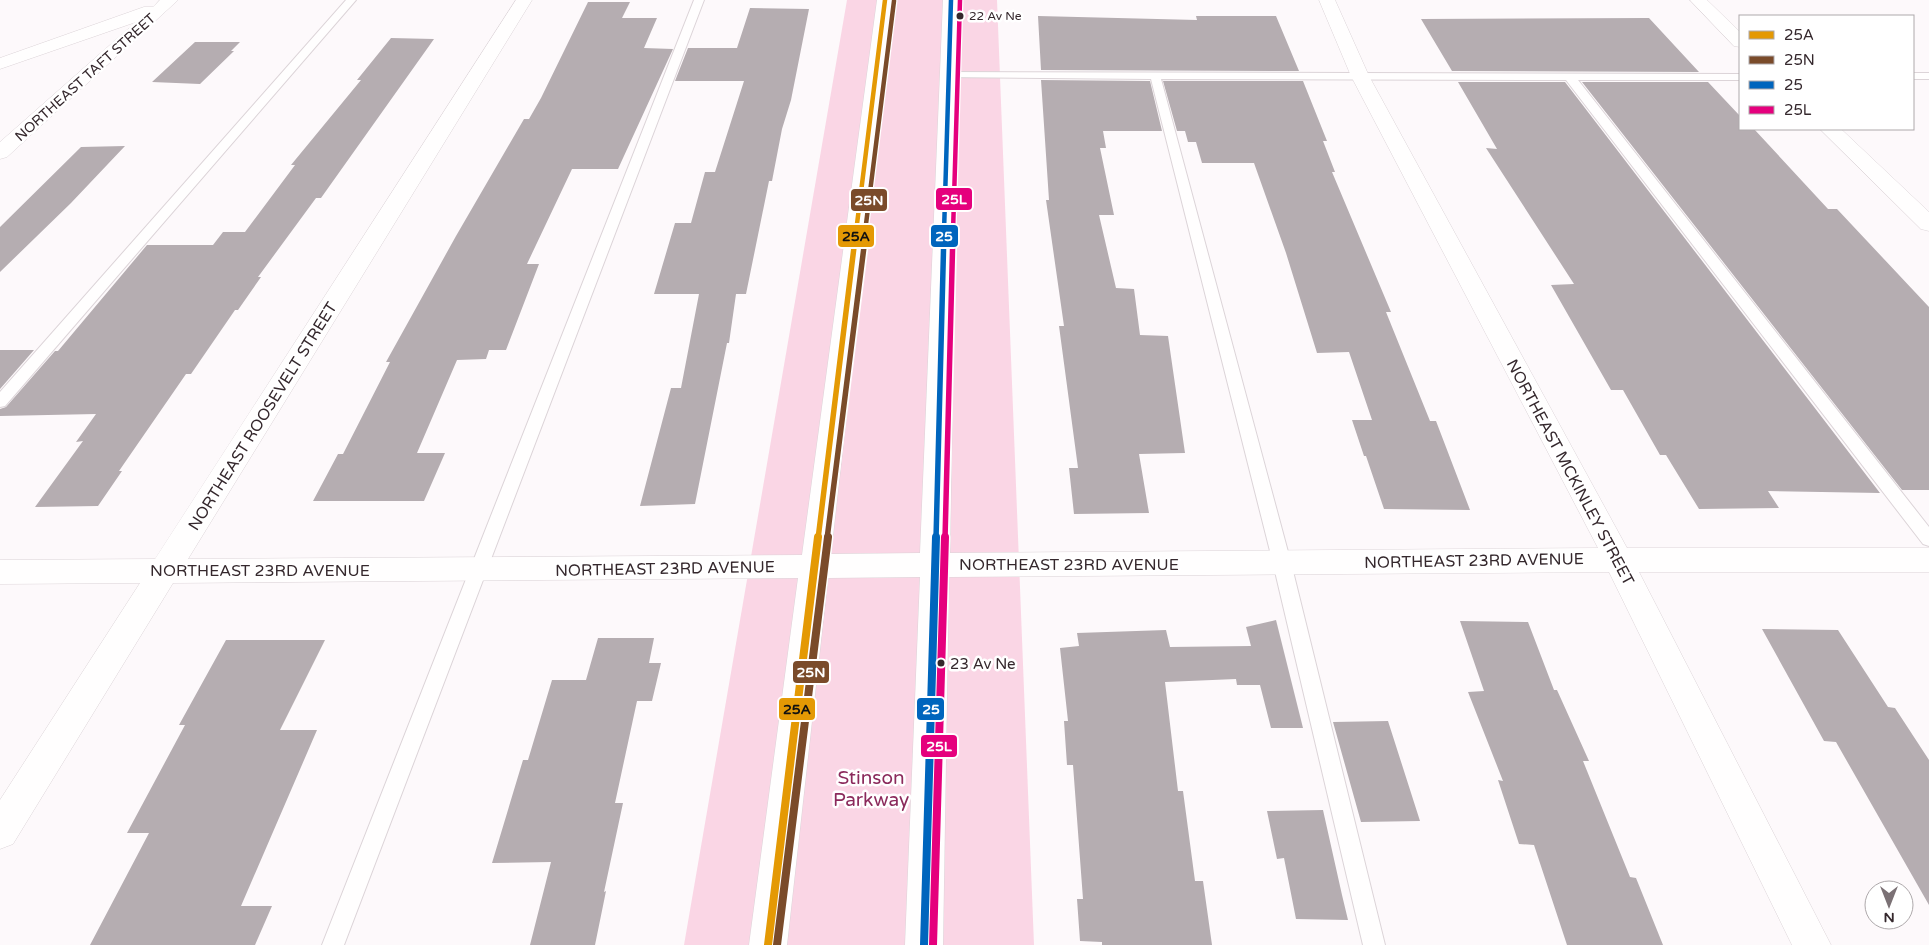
<svg xmlns="http://www.w3.org/2000/svg" width="1929" height="945" font-family="'Varela Round',sans-serif">
	<style>
		.green { fill: #fad6e5 }
		.building { fill: #b5adb1 }
		.lines { fill: none; stroke-linecap: round; stroke-linejoin: round }
		.service-casing { stroke: #dcd4d8; stroke-width: 2 }
		.minor-casing { stroke: #dcd4d8; stroke-width: 1 }
		.service { fill: #fffefe; fill-rule: evenodd }
		.minor { fill: #fffefe; fill-rule: evenodd }
		.bus-1-far2-casing { stroke: #fff; stroke-width: 7 }
		.bus-1-far1-casing { stroke: #fff; stroke-width: 9 }
		.bus-1-casing { stroke: #fff; stroke-width: 11 }
		.bus-2-far2-casing { stroke: #fff; stroke-width: 7 }
		.bus-2-far1-casing { stroke: #fff; stroke-width: 9 }
		.bus-2-casing { stroke: #fff; stroke-width: 11 }
		.bus-3-far2-casing { stroke: #fff; stroke-width: 7 }
		.bus-3-far1-casing { stroke: #fff; stroke-width: 9 }
		.bus-3-casing { stroke: #fff; stroke-width: 11 }
		.bus-4-far2-casing { stroke: #fff; stroke-width: 7 }
		.bus-4-far1-casing { stroke: #fff; stroke-width: 9 }
		.bus-4-casing { stroke: #fff; stroke-width: 11 }
		.bus-1-far2 { stroke: #e49904; stroke-width: 4.5 }
		.bus-1-far1 { stroke: #e49904; stroke-width: 5.5 }
		.bus-1 { stroke: #e49904; stroke-width: 8 }
		.bus-2-far2 { stroke: #7a4b2a; stroke-width: 4.5 }
		.bus-2-far1 { stroke: #7a4b2a; stroke-width: 5.5 }
		.bus-2 { stroke: #7a4b2a; stroke-width: 8 }
		.bus-3-far2 { stroke: #0065bd; stroke-width: 4.5 }
		.bus-3-far1 { stroke: #0065bd; stroke-width: 5.5 }
		.bus-3 { stroke: #0065bd; stroke-width: 8 }
		.bus-4-far2 { stroke: #e5007d; stroke-width: 4.5 }
		.bus-4-far1 { stroke: #e5007d; stroke-width: 5.5 }
		.bus-4 { stroke: #e5007d; stroke-width: 8 }
		.bus-dot { fill: #35282d; stroke: #fff; stroke-width: 2 }
		.labels { text-anchor: middle; stroke-width: 5; stroke-linejoin: round; paint-order: stroke }
		.far-bus-label { font-size: 12px; fill: #35282d; stroke: #fff; text-anchor: start }
		.far-street-label { font-size: 14px; fill: #35282d; stroke: #fff }
		.bus-label { font-size: 15px; fill: #35282d; stroke: #fff; text-anchor: start }
		.street-label { font-size: 16px; fill: #35282d; stroke: #fff }
		.near-park-label { font-size: 19px; fill: #8b2a5c; stroke: #fff }
		.line-badge { stroke: #fff; stroke-width: 2 }
		.badge-label { font-size: 14px; text-anchor: middle; font-weight: bold; fill: #fff }
		.pale-badge-label { font-size: 14px; text-anchor: middle; font-weight: bold; fill: #111 }
	</style>
	<rect width="100%" height="100%" fill="#fdf9fb"/>
	<path class="green" d="M847,0H997L1034,945H684Z"/>
	<path class="building" d="M588,2H630L622,18H657L644,48L673,49L618,169H572L527,264H539L506,350H489L486,359L457,360L417,453H445L424,501H313L338,454H343L390,362H386L456,236L524,119H529L541,98Z
		M750,8L809,9L791,100L782,129L772,181H769L746,294H736L729,343H727L695,504L640,506L671,388H681L699,294H654L675,223H691L705,172H715L744,81H675L688,48H737Z
		M1038,16L1197,20L1196,16H1276L1299,71L1041,70Z
		M1649,18L1699,72L1452,71L1421,19Z
		M391,38L434,39L321,198H316L258,277H261L238,310H235L191,374H186L119,471H122L98,506L35,507L83,441L76,442L96,414L0,416V409L6,407L55,351H58L147,245H213L223,232H245L295,165H291L361,80H357Z
		M195,42H240L231,51H234L200,84L152,82Z
		M1041,80L1150,81L1162,131H1103L1106,148H1100L1114,215H1099L1116,288L1134,289L1140,335L1168,336L1185,453L1139,454L1149,513L1074,514L1069,468H1078L1059,326H1064L1046,200H1049Z
		M1163,81H1303L1327,141H1323L1335,172H1332L1391,312H1386L1430,421H1436L1470,510L1384,509L1366,456H1364L1352,420H1372L1349,352L1317,353L1286,253L1254,163H1202L1196,142H1188L1185,131H1177Z
		M1458,82H1565L1880,493L1768,491L1779,508L1699,509L1666,455H1660L1623,390H1611L1551,285L1574,284L1486,148L1497,149Z
		M1582,82H1708L1740,116V129H1754L1828,209H1837L1929,307V490H1902Z
		M125,146L71,203L0,272V227L81,147Z
		M0,350H34L0,389Z
		M1276,620L1303,728H1271L1260,685H1237L1236,679L1165,682L1178,791H1183L1195,881H1203L1212,945H1102V942L1080,941L1077,899H1083L1073,765H1067L1064,721H1068L1060,648L1079,646L1077,633L1166,630L1170,647L1251,646L1246,627Z
		M1460,621L1528,622L1554,690H1557L1589,761H1583L1630,877L1636,878L1663,945H1567L1534,845L1519,844L1498,780L1503,781L1468,692L1484,691Z
		M1762,629L1838,630L1888,707L1895,708L1929,760V905L1836,742L1824,741Z
		M598,638H654L649,663H661L652,701H637L615,803H623L604,892L606,891L595,945H530L551,862L492,863L523,760H528L552,680H586Z
		M226,640H325L280,730H317L241,906H272L255,945H90L149,833H127L185,725H179Z
		M1388,721L1420,821L1361,822L1333,722Z
		M1323,810L1342,895L1348,920L1296,919L1284,858L1277,859L1267,811Z"/>
	<g class="lines">
		<defs>
			<path id="service" d="M346,0H356L5,406L0,407V392Z
				M694,0H704L344,945H322Z
				M947,72L1740,74V80H1578L1929,527V546L1923,544L1566,80L1161,79L1291,563L1385,945H1363L1273,563L1151,79L943,77L942,75Z
				M1913,73H1929V79H1913Z"/>
			<path id="minor" d="M160,0H178L7,157L0,159V142L136,22L0,69V58L144,7H153Z
				M516,0H532L188,559L802,555L877,0H893L831,554L920,553L943,0H959L950,553L1598,548L1351,76L1319,0H1335L1369,76L1627,548H1929V572H1639L1831,945H1792L1609,572L949,577L943,945H905L920,577L828,578L787,945H749L798,578L173,583L13,844L0,849V800L140,583L0,584V560L155,559Z
				M1690,0H1707L1740,32V47L1734,46Z
				M1820,129H1841L1929,212V231L1921,229Z"/>
		</defs>
		<use href="#service" class="service-casing"/>
		<use href="#minor" class="minor-casing"/>
		<use href="#service" class="service"/>
		<use href="#minor" class="minor"/>
		<defs>
			<path id="bus-1-far2" d="M856,232L885,0"/>
			<path id="bus-1-far1" d="M818,539L856,231"/>
			<path id="bus-1" d="M768,945L818,537"/>
			<path id="bus-2-far2" d="M865,232L894,1"/>
			<path id="bus-2-far1" d="M827,539L866,231"/>
			<path id="bus-2" d="M777,945L828,537"/>
			<path id="bus-3-far2" d="M944,232L951,0"/>
			<path id="bus-3-far1" d="M936,539L944,231"/>
			<path id="bus-3" d="M924,945L936,537"/>
			<path id="bus-4-far2" d="M953,232L960,0"/>
			<path id="bus-4-far1" d="M945,539L953,231"/>
			<path id="bus-4" d="M933,945L945,537"/>
		</defs>
		<use href="#bus-1-far2" class="bus-1-far2-casing"/>
		<use href="#bus-1-far1" class="bus-1-far1-casing"/>
		<use href="#bus-1" class="bus-1-casing"/>
		<use href="#bus-2-far2" class="bus-2-far2-casing"/>
		<use href="#bus-2-far1" class="bus-2-far1-casing"/>
		<use href="#bus-2" class="bus-2-casing"/>
		<use href="#bus-3-far2" class="bus-3-far2-casing"/>
		<use href="#bus-3-far1" class="bus-3-far1-casing"/>
		<use href="#bus-3" class="bus-3-casing"/>
		<use href="#bus-4-far2" class="bus-4-far2-casing"/>
		<use href="#bus-4-far1" class="bus-4-far1-casing"/>
		<use href="#bus-4" class="bus-4-casing"/>
		<use href="#bus-1-far2" class="bus-1-far2"/>
		<use href="#bus-1-far1" class="bus-1-far1"/>
		<use href="#bus-1" class="bus-1"/>
		<use href="#bus-2-far2" class="bus-2-far2"/>
		<use href="#bus-2-far1" class="bus-2-far1"/>
		<use href="#bus-2" class="bus-2"/>
		<use href="#bus-3-far2" class="bus-3-far2"/>
		<use href="#bus-3-far1" class="bus-3-far1"/>
		<use href="#bus-3" class="bus-3"/>
		<use href="#bus-4-far2" class="bus-4-far2"/>
		<use href="#bus-4-far1" class="bus-4-far1"/>
		<use href="#bus-4" class="bus-4"/>
	</g>
	<g class="bus-dot">
		<circle cx="960" cy="16" r="4.5"/>
		<circle cx="941" cy="663" r="4.5"/>
	</g>
	<g class="labels">
		<g class="far-bus-label">
			<text x="969" y="20">22 Av Ne</text>
		</g>
		<g class="far-street-label">
			<text transform="translate(85 77) rotate(-42)" y="5">NORTHEAST TAFT STREET</text>
		</g>
		<g class="bus-label">
			<text x="950" y="669">23 Av Ne</text>
		</g>
		<g class="street-label">
			<text transform="translate(262 416) rotate(-58)" y="6">NORTHEAST ROOSEVELT STREET</text>
			<text transform="translate(1571 472) rotate(62)" y="6">NORTHEAST MCKINLEY STREET</text>
			<text transform="translate(1474 560) rotate(-1)" y="6">NORTHEAST 23RD AVENUE</text>
			<text x="1069" y="570">NORTHEAST 23RD AVENUE</text>
			<text transform="translate(665 568) rotate(-1)" y="6">NORTHEAST 23RD AVENUE</text>
			<text x="260" y="576">NORTHEAST 23RD AVENUE</text>
		</g>
		<g class="near-park-label">
			<text x="871" y="784">Stinson<tspan x="871" dy="22">Parkway</tspan></text>
		</g>
	</g>
	<g class="line-badge">
		<rect x="935" y="187" width="38" height="24" rx="5" fill="#e5007d"/>
		<rect x="850" y="188" width="38" height="24" rx="5" fill="#7a4b2a"/>
		<rect x="837" y="224" width="38" height="24" rx="5" fill="#e49904"/>
		<rect x="930" y="224" width="29" height="24" rx="5" fill="#0065bd"/>
		<rect x="792" y="660" width="38" height="24" rx="5" fill="#7a4b2a"/>
		<rect x="778" y="697" width="38" height="24" rx="5" fill="#e49904"/>
		<rect x="916" y="697" width="29" height="24" rx="5" fill="#0065bd"/>
		<rect x="920" y="734" width="38" height="24" rx="5" fill="#e5007d"/>
	</g>
	<g class="badge-label">
		<text x="954" y="204">25L</text>
		<text x="869" y="205">25N</text>
		<text x="944" y="241">25</text>
		<text x="811" y="677">25N</text>
		<text x="931" y="714">25</text>
		<text x="939" y="751">25L</text>
	</g>
	<g class="pale-badge-label">
		<text x="856" y="241">25A</text>
		<text x="797" y="714">25A</text>
	</g>
	<rect x="1739" y="15" width="175" height="115" fill="#ffffff" stroke="#aea9ab"/>
	<rect x="1749" y="31" width="25" height="8" fill="#e49904" stroke="#aea9ab"/>
	<text x="1784" y="40" font-size="15" fill="#35282d">25A</text>
	<rect x="1749" y="56" width="25" height="8" fill="#7a4b2a" stroke="#aea9ab"/>
	<text x="1784" y="65" font-size="15" fill="#35282d">25N</text>
	<rect x="1749" y="81" width="25" height="8" fill="#0065bd" stroke="#aea9ab"/>
	<text x="1784" y="90" font-size="15" fill="#35282d">25</text>
	<rect x="1749" y="106" width="25" height="8" fill="#e5007d" stroke="#aea9ab"/>
	<text x="1784" y="115" font-size="15" fill="#35282d">25L</text>
	<g transform="translate(1889 905) rotate(180)"><circle r="24" fill="#ffffff" stroke="#aea9ab"/>
	<path d="M0-4L9 19L0 12L-9 19Z" fill="#7b7175"/>
	<text y="-8" font-size="14" font-weight="bold" text-anchor="middle" fill="#35282d">N</text>
	</g>
</svg>
